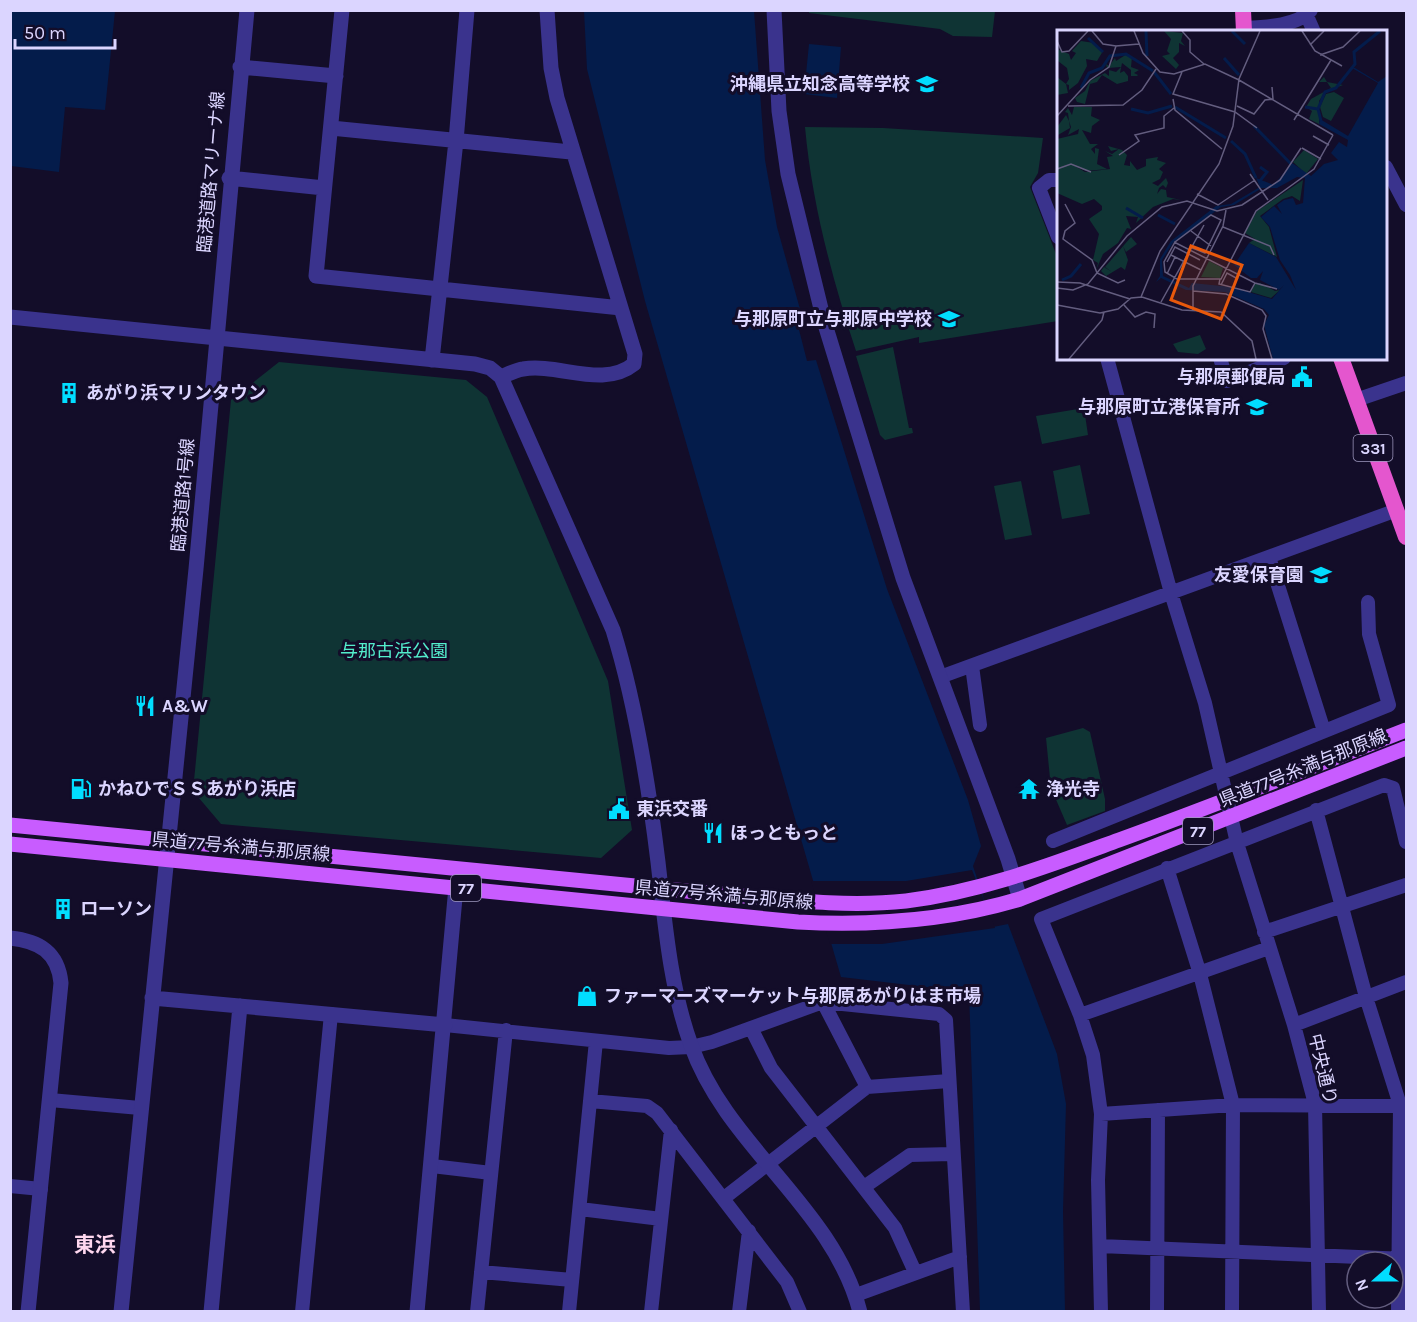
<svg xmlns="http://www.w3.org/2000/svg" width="1417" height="1322" font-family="Karla,'Noto Sans JP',sans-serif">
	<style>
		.green { fill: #0f3434 }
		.water { fill: #041c4b }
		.pier { fill: #130d29 }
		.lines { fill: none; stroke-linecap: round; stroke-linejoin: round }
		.minor { stroke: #3a338d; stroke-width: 14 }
		.tertiary { stroke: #3a338d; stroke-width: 15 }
		.primary { stroke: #c85cff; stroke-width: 15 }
		.trunk { stroke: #e456ce; stroke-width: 16 }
		.labels { text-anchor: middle; stroke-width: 6; stroke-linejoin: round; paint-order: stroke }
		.shield { fill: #130d29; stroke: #9f99bf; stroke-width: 1.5 }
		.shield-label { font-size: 16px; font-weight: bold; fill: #dbd5ff }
		.poi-label { font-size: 18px; font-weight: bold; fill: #dbd5ff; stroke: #130d29; text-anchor: start }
		.street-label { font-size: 18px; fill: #dbd5ff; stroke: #130d29 }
		.park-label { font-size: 18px; fill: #53edcc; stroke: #130d29 }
		.quarter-label { font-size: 21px; font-weight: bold; fill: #ffd7ef; stroke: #130d29 }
		.inset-river { fill: none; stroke: #041c4b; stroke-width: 3 }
		.inset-road { fill: none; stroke: #635d7f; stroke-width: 1.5 }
		.view { fill: #e8590c; fill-opacity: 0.15; stroke: #e8590c; stroke-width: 3 }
		.inset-edge { fill: none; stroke: #dbd5ff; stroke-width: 3 }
	</style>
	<rect width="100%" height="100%" fill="#130d29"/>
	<path class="green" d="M809,11V10L995,11L992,37L953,36L940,29L809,13Z
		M805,127L883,128L1043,138L1038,173L1030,187L1058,259V321L919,343V337L856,351C832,278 812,204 805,127Z
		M893,347L909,428H912L913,433L885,440L880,435L856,356Z
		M279,362L466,380L487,397L608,681L632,830L601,858L221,824L193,791L231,400Z
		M1084,408L1088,435L1042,444L1036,416Z
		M1080,465L1090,514L1062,519L1053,471Z
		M1021,481L1032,535L1005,540L994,486Z
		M1083,728L1090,732L1105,799V811L1067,825L1051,788L1046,738Z"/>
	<path class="water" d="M11,10L115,11L105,110L65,107L59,172L11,166Z
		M584,11H754L765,160L777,227L800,309L796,318L807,361L816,360L887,589L968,800L981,846L973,866L993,927L1008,924L1057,1054L1066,1104L1063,1211L1065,1311H980L969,992L841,977L645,301L587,69Z
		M809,44L841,47L837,98L804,94Z"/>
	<path class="pier" d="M972,870L995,928L882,944H830L811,881H906Z"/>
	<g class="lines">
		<path class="minor" d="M1307,16L1314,32
			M1244,28C1264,27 1298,26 1311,10
			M1386,167L1406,205
			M1058,180H1049L1039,188L1058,237
			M1107,358L1171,593L1205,703L1237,843L1294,1025L1315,1104L1319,1312
			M1220,358L1227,381L1284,358
			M1356,400L1406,383
			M1269,557L1324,731
			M972,666L980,725
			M940,677L1397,510
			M1316,810L1366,997L1400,1105L1398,1312
			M1053,841L1389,705L1369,634L1368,602
			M1167,868L1200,974L1233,1105L1232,1312
			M1264,932L1406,885
			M823,1002L867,1087
			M1080,1015L1269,948
			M445,1025L669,1048L691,1047L712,1042L823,1002L939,1014L946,1020L963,1312
			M1294,1025L1406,982
			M751,1028L771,1068L895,1228L915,1272
			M50,1100L140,1108
			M590,1101L647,1106L657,1113L787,1282L800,1312
			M1101,1114L1233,1105L1406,1106
			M432,1166L491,1173
			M10,1186L41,1189
			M864,1187L910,1155L952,1154
			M724,1198L867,1087L949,1081
			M580,1209L661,1219
			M1100,1246L1406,1259
			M481,1272L572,1280
			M856,1295L960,1257
			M302,1312L331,1014
			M477,1312L506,1030
			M569,1312L596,1041
			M651,1312L671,1130
			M739,1312L749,1231
			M1101,1312L1098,1180L1101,1114L1093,1055L1080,1015L1041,919L1384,785L1393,788L1406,842
			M1157,1312L1158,1110"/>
		<path class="tertiary" d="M342,10L316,276L621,308
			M774,10L779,111L788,174L824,321L903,578L1008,859L1020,899
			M240,67L336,76
			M331,128L571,152
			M229,178L324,188
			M10,317L475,364L490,368L501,377L613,630C635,701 649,788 658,862C665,923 670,987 691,1045C727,1147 833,1207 860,1312
			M432,360L456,141L467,10
			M501,377C508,374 516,370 523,369C559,363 603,389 634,364L635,354L557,98L551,68L547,10
			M10,938C39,941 58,952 61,983L28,1312
			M152,998L445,1025
			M121,1312L196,569L247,10
			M211,1312L240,1006
			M417,1312L456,887"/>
		<path class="primary" d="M10,825L707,893C773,898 840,908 906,901C980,892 1050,865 1119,840C1216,805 1311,767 1406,730
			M10,844L798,922C874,926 947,921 1020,899L1406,748"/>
		<path class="trunk" d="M1243,10L1244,32
			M1341,358L1406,537"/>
	</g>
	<defs>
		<symbol id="school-bare" viewBox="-9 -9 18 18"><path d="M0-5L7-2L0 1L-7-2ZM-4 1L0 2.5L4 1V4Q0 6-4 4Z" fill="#01ddff" stroke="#130d29" stroke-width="2.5" paint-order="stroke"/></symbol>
		<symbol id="civic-bare" viewBox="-9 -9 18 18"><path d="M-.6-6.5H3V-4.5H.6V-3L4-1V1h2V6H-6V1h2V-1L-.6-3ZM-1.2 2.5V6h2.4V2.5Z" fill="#01ddff" stroke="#130d29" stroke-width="2.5" paint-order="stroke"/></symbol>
		<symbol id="building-bare" viewBox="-9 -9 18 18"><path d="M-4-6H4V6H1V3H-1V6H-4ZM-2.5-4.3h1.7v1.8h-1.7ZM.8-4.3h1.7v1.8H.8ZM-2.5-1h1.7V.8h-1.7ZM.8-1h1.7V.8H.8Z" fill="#01ddff" stroke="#130d29" stroke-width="2.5" paint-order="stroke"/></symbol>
		<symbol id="restaurant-bare" viewBox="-9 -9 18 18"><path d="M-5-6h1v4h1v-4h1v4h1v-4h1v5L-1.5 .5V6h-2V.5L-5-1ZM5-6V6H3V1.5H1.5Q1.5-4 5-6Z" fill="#01ddff" stroke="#130d29" stroke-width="2.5" paint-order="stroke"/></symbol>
		<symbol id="fuel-bare" viewBox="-9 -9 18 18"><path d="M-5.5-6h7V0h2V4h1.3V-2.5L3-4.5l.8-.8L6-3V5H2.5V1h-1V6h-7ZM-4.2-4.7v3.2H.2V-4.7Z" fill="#01ddff" stroke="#130d29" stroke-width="2.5" paint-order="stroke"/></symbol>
		<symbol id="temple-bare" viewBox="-9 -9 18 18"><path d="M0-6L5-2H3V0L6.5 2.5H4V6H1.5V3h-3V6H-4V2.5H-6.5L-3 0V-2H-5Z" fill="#01ddff" stroke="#130d29" stroke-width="2.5" paint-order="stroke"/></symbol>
		<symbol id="shop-bare" viewBox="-9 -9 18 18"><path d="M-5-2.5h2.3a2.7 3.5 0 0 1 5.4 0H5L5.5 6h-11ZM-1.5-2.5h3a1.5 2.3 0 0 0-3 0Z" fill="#01ddff" stroke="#130d29" stroke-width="2.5" paint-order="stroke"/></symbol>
	</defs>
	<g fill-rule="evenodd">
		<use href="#school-bare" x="912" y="69" width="30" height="30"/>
		<use href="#school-bare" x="934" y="304" width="30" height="30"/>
		<use href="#civic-bare" x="1287" y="362" width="30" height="30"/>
		<use href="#building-bare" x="54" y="378" width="30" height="30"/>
		<use href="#school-bare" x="1242" y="392" width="30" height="30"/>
		<use href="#school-bare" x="1306" y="560" width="30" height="30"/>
		<use href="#restaurant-bare" x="130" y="691" width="30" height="30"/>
		<use href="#fuel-bare" x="66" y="774" width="30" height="30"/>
		<use href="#temple-bare" x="1014" y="774" width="30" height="30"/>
		<use href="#civic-bare" x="604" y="794" width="30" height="30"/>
		<use href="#restaurant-bare" x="698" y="818" width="30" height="30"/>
		<use href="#building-bare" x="48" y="894" width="30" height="30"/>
		<use href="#shop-bare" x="572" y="981" width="30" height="30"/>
	</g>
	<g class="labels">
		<g class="shield">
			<rect x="1353.5" y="435" width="39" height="26" rx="4.5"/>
			<rect x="1183" y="818" width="30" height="26" rx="4.5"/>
			<rect x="451" y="875" width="30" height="26" rx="4.5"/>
		</g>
		<g class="shield-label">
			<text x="1373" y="454">331</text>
			<text x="1198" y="837">77</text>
			<text x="466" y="894">77</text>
		</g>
		<g class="poi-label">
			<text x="910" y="90" text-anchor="end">沖縄県立知念高等学校</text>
			<text x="932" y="325" text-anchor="end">与那原町立与那原中学校</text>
			<text x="1285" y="383" text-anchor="end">与那原郵便局</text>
			<text x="86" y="399">あがり浜マリンタウン</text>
			<text x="1240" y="413" text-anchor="end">与那原町立港保育所</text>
			<text x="1304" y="581" text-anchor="end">友愛保育園</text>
			<text x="162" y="712">A&amp;W</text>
			<text x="98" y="795">かねひでＳＳあがり浜店</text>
			<text x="1046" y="795">浄光寺</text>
			<text x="636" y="815">東浜交番</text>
			<text x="730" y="839">ほっともっと</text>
			<text x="80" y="915">ローソン</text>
			<text x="604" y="1002">ファーマーズマーケット与那原あがりはま市場</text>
		</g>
		<g class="street-label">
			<text transform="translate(211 172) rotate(-85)" y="6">臨港道路マリーナ線</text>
			<text transform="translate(183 495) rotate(-85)" y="6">臨港道路1号線</text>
			<text transform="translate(1303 768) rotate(-22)" y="6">県道77号糸満与那原線</text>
			<text transform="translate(241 847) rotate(5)" y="6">県道77号糸満与那原線</text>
			<text transform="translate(724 895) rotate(5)" y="6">県道77号糸満与那原線</text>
			<text transform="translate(1323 1069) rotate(77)" y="6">中央通り</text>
		</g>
		<g class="park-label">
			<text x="394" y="657">与那古浜公園</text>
		</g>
		<g class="quarter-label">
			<text x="95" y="1252">東浜</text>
		</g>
	</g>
	<g transform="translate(1057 30)">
		<rect width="330" height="330" fill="#130d29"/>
		<path d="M107,1L126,3L124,11L128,16L122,13V22L116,28L122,35L119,39L105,26L113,24L110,21L114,9ZM24,11L37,13L46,21L40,31L29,29L30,36L21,53L12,60V55L9,54L11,63L0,65V47L9,54L12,49L10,38L1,31L0,19L12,24L14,30L19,23L15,21ZM70,24L75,27L74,37L82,40L77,43L81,45L80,46H74V40L65,33L63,43L67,41L71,46V42V51L60,54L45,45L40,52L33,54L28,74L20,72L18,68L28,61L33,51L48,43L52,46V40L59,42L64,37L50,38L49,34L52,36L58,28L59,31ZM267,47L270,52L286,55L268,62L262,71V94L252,89L255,81L249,77L254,69L274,58L270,52H262ZM277,62L287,68L274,91L266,87L263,77L269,64ZM17,77H35L34,86L43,90L35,96L34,103L25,100L33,114H41L34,119L38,124V118L42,119L40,134L50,139L29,141L18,136L28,142L53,139L50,127L56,126L48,121L55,124L62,119L54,121L51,116L65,120L70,125L67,135L73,136V131L80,140L89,136V129L101,127L100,130L109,133L102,139L106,142L103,149L95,153L101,156L109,148L111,153L109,158L106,155L102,158L100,164L104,159L109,160L110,167L124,170L116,169L96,177L79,193L81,187L69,186L74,199L70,198L61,213L46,224L39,240L41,233L36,230L42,204L32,189L45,180V176L37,169L25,174L0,163V109L21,104L22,99L11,105L14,97L12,91L13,98L1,105L0,97L9,85L12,91L11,83L8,82L11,78L15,85ZM247,120L261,129L249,144L236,132ZM246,150L243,171L235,166L226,169L203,186L212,197L220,227L192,213L198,209L188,203L200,181ZM74,207L80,214L69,222L66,216L71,230L68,240L64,237L49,246L44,241L47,237L55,242L48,237ZM152,231L166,238L163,248L144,247ZM203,253L218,261L223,260L214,268L194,262L198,254ZM143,305L149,319L141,324L121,322L116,314Z" fill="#0f3434"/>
		<path d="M295,38H298L321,52L330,46V329H216L207,295L212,285L207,279L168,262L129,260L104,248L99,252L103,246V229L114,211L159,176L174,174L203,157L199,148L217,155L235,133L254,146L267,134L281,130L274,123L282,112L290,117L289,124L291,110L262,94L263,89L291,106L321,53ZM240,147L248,148L246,173L239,175L236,168L227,170L220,175L225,184L217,176L204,187L213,197L223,230L233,245L239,260L219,227L192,213L177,235L194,248H200L206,241L203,250L222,260L227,255L215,269L174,257L135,253L132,258L106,246L105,230L116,213L164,177L177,175L205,158H220Z" fill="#041c4b" fill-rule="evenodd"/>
		<path class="inset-river" d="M89,1L90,26M175,1L188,14M31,8L46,22M167,28L182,45M97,42L114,64M24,58L32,43L45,38L53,26L69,24L96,41M118,77L169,108M248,77L261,79L264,91M74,79L91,83L115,76M261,79L268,62L279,58L298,34L297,22L323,1M197,96L234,134M174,111L188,124L199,148M202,152L210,142L203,137M69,178L86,188M101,185L118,194M5,250L14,246L24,234"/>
		<path class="inset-road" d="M35,1L46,14L59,16M77,1L86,23L103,42L117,44L148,34L182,50M125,1L133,10V22L147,34M245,1L258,21L285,36M0,11L5,22L12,21L31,1M253,15L267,1M263,25L286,17L303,1M125,42L116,64L178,82L200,98M182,50L276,105M116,69L118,80L165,119M11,76L66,75L85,60L99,39M180,76L197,84L208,70L216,69L215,57M0,86L33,50L52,37L59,16L82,14M237,90L274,30M256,106L272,115M245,118L264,129M62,125L82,111L78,105L107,98V86L117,78M0,139L14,134L34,142M193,144L211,170M140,164L161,175L198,150M8,174L18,193L8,201L6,209L35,230L40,243L61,253L68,250M166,197L213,216L217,225M134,201L154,216M117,212L198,253L220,259M133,217L148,223L164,190L154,185L118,212L107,232L108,242L120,249H164L199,181L257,139L276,105M114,225L144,240M110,232L118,217L143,230M110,244L118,227M163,249L162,254L193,262L198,253M0,252L23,253L73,269M164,255L170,243L181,249M0,258L16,260L31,254L70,206L105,177L130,171L160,181L185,175L223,150L244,118M136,261L169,264L205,280L209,286L206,299L215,329M84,267L103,221L162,134L176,96L182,49L203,1M104,272L147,195M0,275L43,283L61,279L74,268L85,267L125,280L164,282L195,311L199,329M67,275L78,287L89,282L98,284L97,298M136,281V256L166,196L169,180M12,329L45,290L47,282"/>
		<path class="view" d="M134,216L185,235L164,289L114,270Z"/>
		<rect width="330" height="330" class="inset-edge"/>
	</g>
	<rect width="1417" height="1322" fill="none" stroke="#dbd5ff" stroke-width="24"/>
	<g transform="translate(1375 1280) rotate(249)"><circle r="28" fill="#130d29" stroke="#635d7f" stroke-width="1.5"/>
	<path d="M0-4.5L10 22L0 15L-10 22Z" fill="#01ddff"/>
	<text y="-9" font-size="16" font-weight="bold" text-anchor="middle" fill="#dbd5ff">N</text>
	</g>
	<path d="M15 39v9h100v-9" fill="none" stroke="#dbd5ff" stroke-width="3"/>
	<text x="24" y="39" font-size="18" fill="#dbd5ff" stroke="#130d29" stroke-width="4.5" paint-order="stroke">50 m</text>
</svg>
